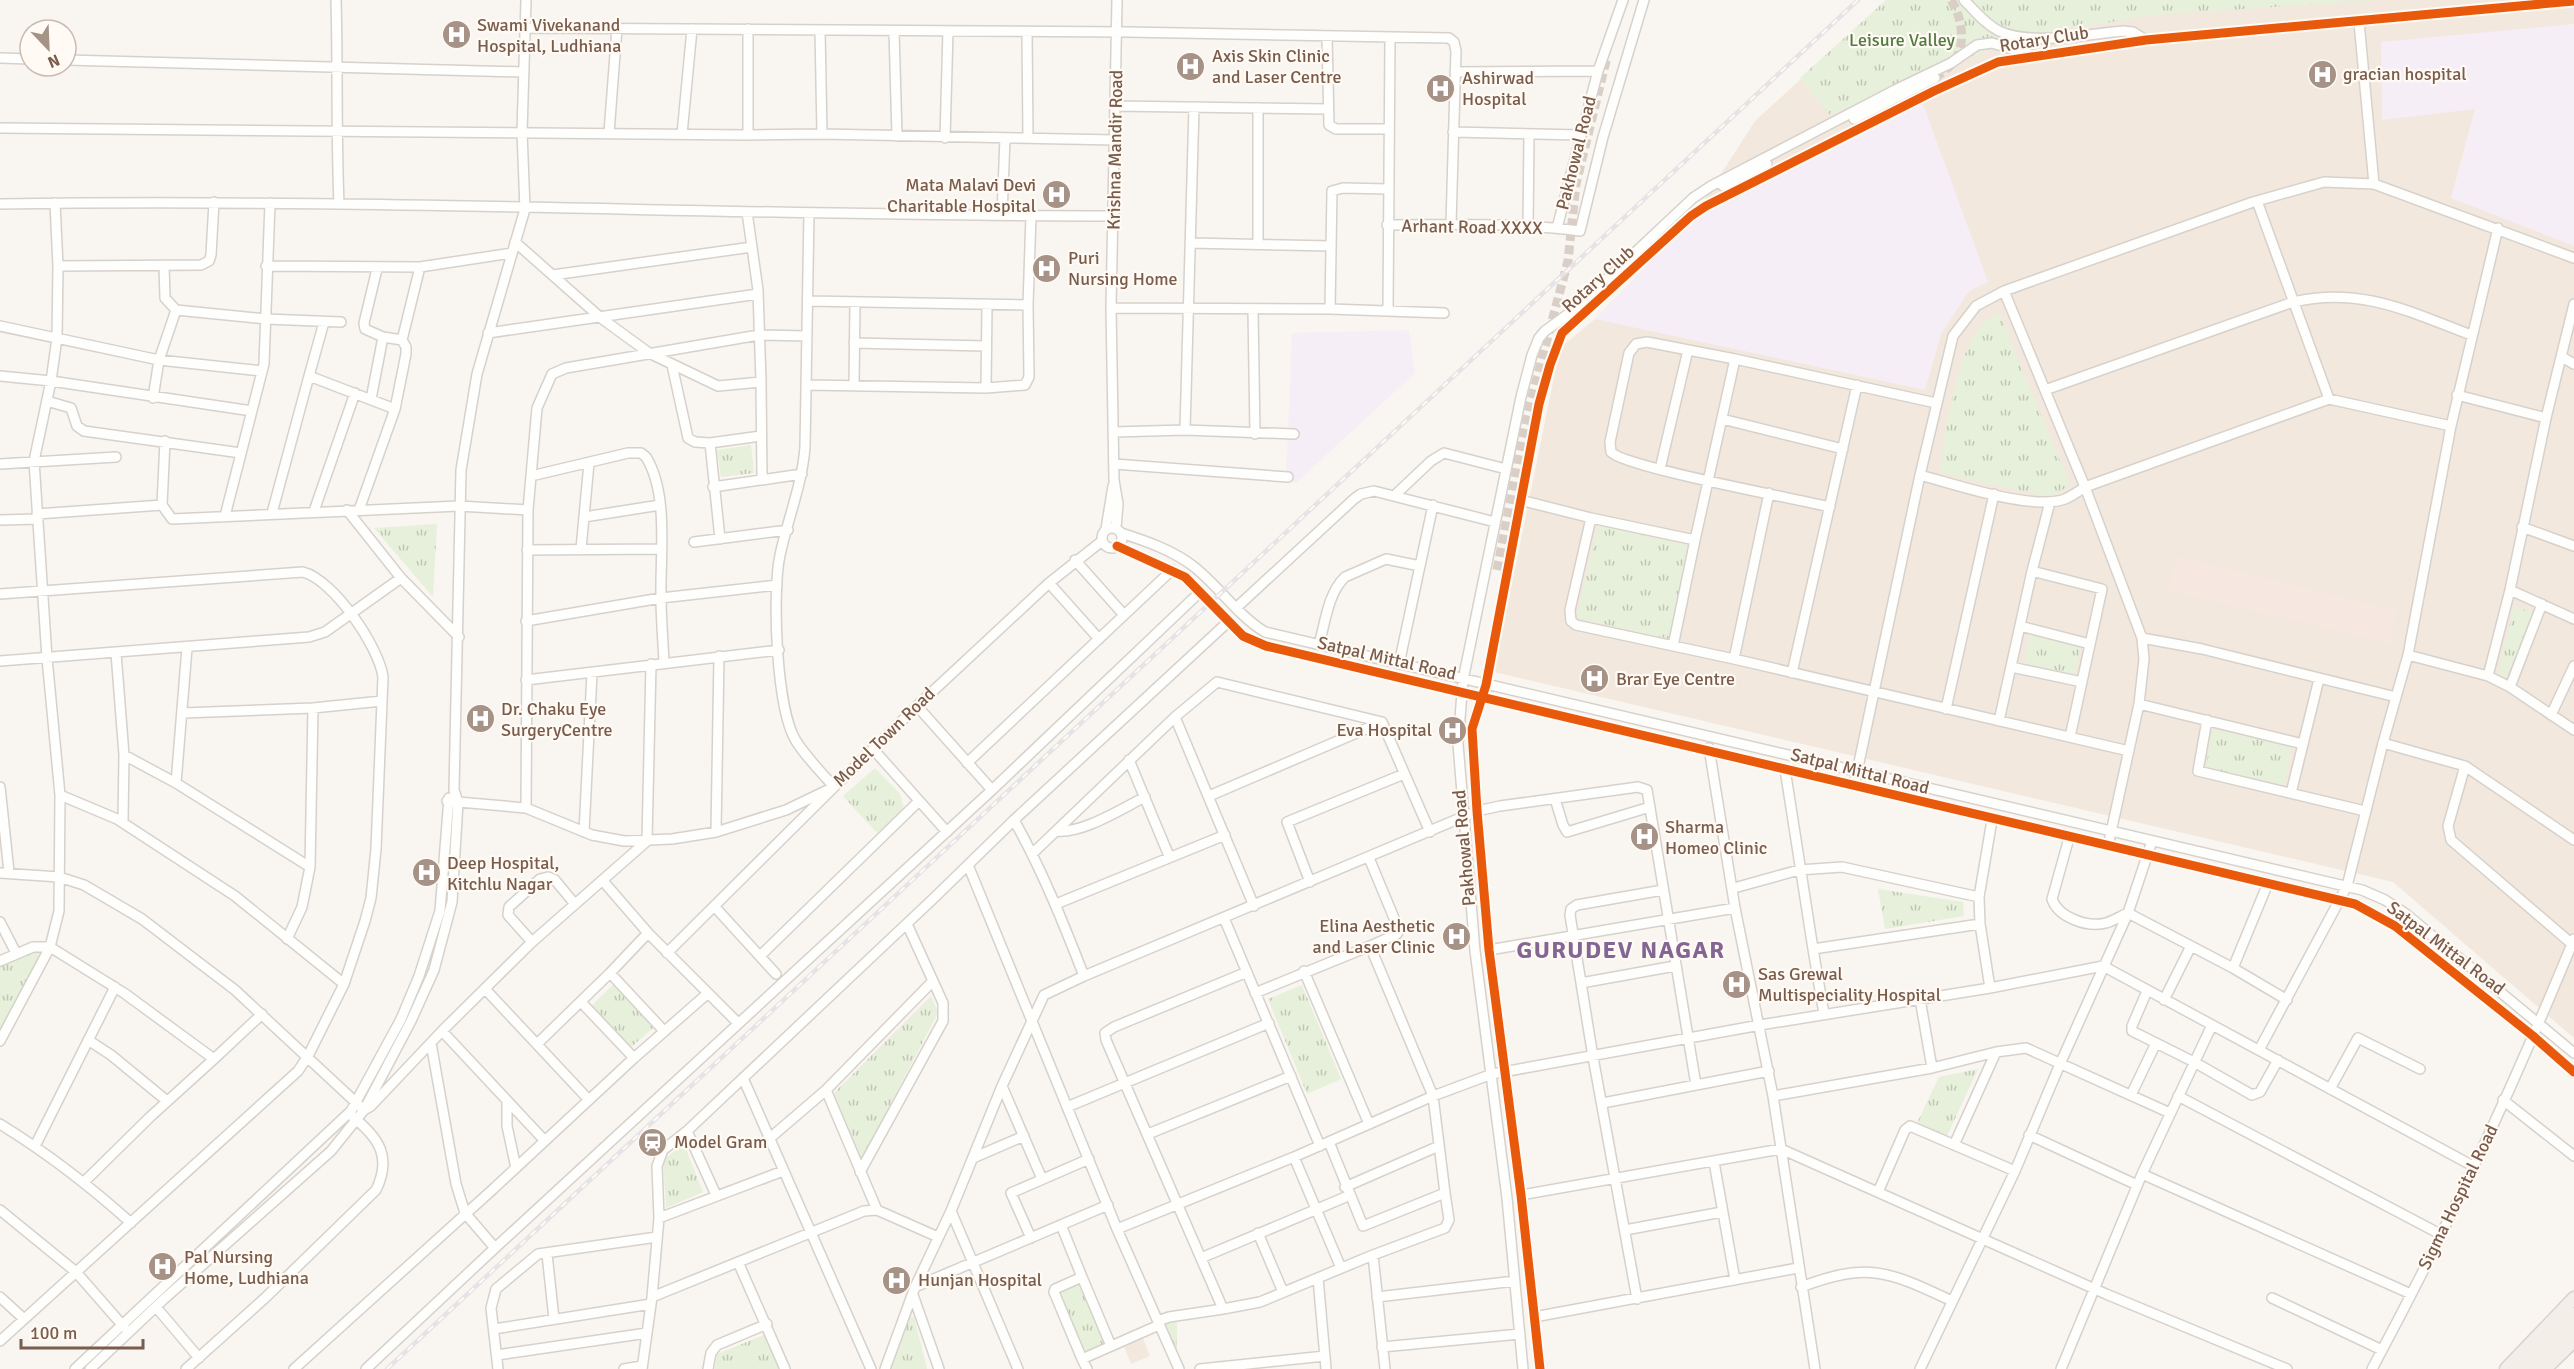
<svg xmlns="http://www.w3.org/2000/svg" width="2574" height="1369" font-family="Signika,sans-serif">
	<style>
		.residential { fill: #f2e8de }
		.commercial { fill: #f6e8e1 }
		.education { fill: #f6eef6 }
		.park { fill: url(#park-tufts) }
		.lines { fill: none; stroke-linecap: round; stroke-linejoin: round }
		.minor-tunnel { stroke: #d9cfc7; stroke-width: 9; stroke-dasharray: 9 4.5; stroke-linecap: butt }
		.minor-casing { stroke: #d7d1cb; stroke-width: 12 }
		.major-casing { stroke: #dad1cc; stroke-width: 15 }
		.minor { stroke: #fefefd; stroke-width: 9 }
		.major { stroke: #f3eee8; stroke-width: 12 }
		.rail-casing { stroke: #e6e3e7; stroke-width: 4.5 }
		.rail { stroke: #fffaf3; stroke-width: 2; stroke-dasharray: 7; stroke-linecap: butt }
		.cycleway-casing { stroke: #fffaf3; stroke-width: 13 }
		.cycleway { stroke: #e8590c; stroke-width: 9 }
		.labels { text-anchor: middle; stroke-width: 4.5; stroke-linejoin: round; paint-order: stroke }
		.poi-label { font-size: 18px; fill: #7a5c4d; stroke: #fffaf3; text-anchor: start }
		.street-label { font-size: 18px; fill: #7a5c4d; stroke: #fffaf3 }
		.park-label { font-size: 18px; fill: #537a41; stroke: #fffaf3 }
		.district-label { font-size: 24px; font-weight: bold; letter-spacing: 1.5px; fill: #846695; stroke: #fffaf3 }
	</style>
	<defs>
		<pattern id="park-tufts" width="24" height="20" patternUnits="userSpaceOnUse" patternTransform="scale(1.5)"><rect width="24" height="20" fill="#e7f0db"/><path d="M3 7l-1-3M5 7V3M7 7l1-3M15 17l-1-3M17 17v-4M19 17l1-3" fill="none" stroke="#c0c6b4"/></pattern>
	</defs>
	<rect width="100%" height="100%" fill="#f9f5f0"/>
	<path class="residential" d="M1888,0H2574V1038L2393,882L1494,672L1560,348L1595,319L1692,219L1755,121Z
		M1142,1336L1150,1356L1131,1364L1123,1344Z"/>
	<path class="commercial" d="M2176,557L2396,610L2390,644L2169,590Z"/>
	<path class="education" d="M2574,24V246L2451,198L2475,109L2382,120L2381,42Z
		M1923,104L1988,282L1969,291L1941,334L1925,390L1595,319L1692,219L1748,187L1836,141Z
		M1409,330L1415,373L1296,483L1286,481L1292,333Z"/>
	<path class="park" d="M1886,0H2378L2154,15L2031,35L1898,85L1830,115L1800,78Z
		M1999,313L2070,485L2050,497L1940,473C1946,431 1954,360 1980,327C1984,321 1993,317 1999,313Z
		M751,445L754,473L721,477L717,450Z
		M437,524L433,597L374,528Z
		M1598,525L1689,546L1670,639L1576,618Z
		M2514,607L2536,613L2506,677L2498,674Z
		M2030,635L2081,644L2075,674L2024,665Z
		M2212,729L2291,746L2285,785L2206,768Z
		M875,768L900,794L904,809L877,833L843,796Z
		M1878,889L1963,902L1964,916L1885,929Z
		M34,948L47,949L0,1037V963Z
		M614,984L654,1027L629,1049L590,1007Z
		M1302,985L1341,1079L1307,1094L1268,999Z
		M931,996L938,1013L861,1160L834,1093Z
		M1978,1069L1947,1136L1917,1123L1939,1077Z
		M684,1144L703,1192L666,1208L663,1160Z
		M1079,1284L1104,1344L1085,1352L1060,1292Z
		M910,1317H914L927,1369H889Z
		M1177,1321V1368L1159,1325Z
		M764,1335L779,1369H715L717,1354Z"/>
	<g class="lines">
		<path class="minor-tunnel" d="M1935,78C1941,73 1948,69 1953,63C1967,46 1962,17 1951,0
			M1497,570L1526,419L1568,261L1576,184L1607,57"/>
		<defs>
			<path id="minor" d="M336,0C338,68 336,136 339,204
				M1964,0C1975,11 1985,24 1999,31C2031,46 2088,34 2123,31L2133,32L2146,40
				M2359,22L2374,184
				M820,30L822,134
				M894,31L897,136
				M1027,32L1028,138
				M525,34V28L1127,32L1449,38L1454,42L1456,51L1451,224
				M1327,37L1329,125L1336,129H1389
				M0,58L30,59
				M66,60L523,72L524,67
				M1455,72L1598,71
				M1115,106L1328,109
				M1258,108V244
				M1854,119L1935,78
				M0,128L748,135L822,134L1115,140
				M1453,132L1580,135
				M609,133L617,28
				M682,134L692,29
				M748,135V29
				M945,138L948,31
				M1723,186L1767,164
				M2257,201L2329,399
				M0,204C372,198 743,216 1115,216
				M1002,215L1005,138
				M1387,225C1451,224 1516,223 1580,231L1603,137L1644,0
				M1528,227L1529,134
				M1557,228L1598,71L1623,0
				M515,242L601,318L649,353L718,386L761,382L758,290L747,212
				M1190,243L1331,246
				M58,266L201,265L209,261L211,255L214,202
				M164,266L165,298L176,310L266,319L341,322
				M266,266L420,267L512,253
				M377,269L364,323L365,329L383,337L402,340
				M553,275L752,247
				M2004,291L2085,487L2142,638L2144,659L2139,704L2108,846
				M808,301L1028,305
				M1111,308L1330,309L1444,313
				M1253,309L1255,434
				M1330,309L1332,191L1343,188L1388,189
				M1388,311L1390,38
				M324,322L309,376L395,409
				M0,326L159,360L262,371
				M488,333L758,294
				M854,343L986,346
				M2562,357L2574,364
				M1735,359L1647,342L1636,344L1629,353L1610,442L1611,452C1624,467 1797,499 1830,507
				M672,365L688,438L695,442L710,443
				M0,376L51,381L252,411
				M761,382L762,480
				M807,385L986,388L1025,385L1029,377L1028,305L1031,216
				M854,386L855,302
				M986,388L987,304
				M2045,390L2293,302C2360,286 2410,312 2471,335
				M2457,395L2546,418
				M153,398L159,360L176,310
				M371,399L383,337
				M47,401L71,408L77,426L84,431L241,453
				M1722,419L1843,449
				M1185,430L1194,107
				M1114,432L1185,430L1294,434
				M165,441L162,505L172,519L459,506L528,510
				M0,464L116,457
				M1114,464L1288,477
				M1660,469L1688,350
				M1920,475C1954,484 2033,511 2065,499C2072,496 2079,491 2085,487L2329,399L2451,426
				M531,476L628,453H641L646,457C669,494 660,556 661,597C661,619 663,640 664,662
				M713,487L802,474
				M1395,495L1431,461L1444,453L1506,469
				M1520,500L1591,518
				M347,510L401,578L459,637
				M359,510L395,409L406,354V347L402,340L420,267
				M314,511L355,393
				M272,513L309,376
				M37,514L162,505
				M225,516L264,364L270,203
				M584,517L660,505
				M0,520L38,519
				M2522,527L2574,546
				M1102 538a10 10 0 1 1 20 0a10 10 0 1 1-20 0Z
				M1116,528L1118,504L1114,480L1111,308L1117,0
				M1106,529L1113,486
				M1121,533C1146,541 1172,550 1193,566C1219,586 1237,615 1265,632L2362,890L2385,900L2406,914L2574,1053
				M720,539L710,443L761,436
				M1695,540L1735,359L1936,403
				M694,542L788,530
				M1117,546L1185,577L1243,636L1266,646L2355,904L2395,926L2533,1036L2574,1072
				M581,549L589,463
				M527,550L662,549
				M1075,560L1124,615
				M2032,571L2050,502
				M1049,583L1099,639
				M2510,590L2574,619
				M0,594L303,572C334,580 379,647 383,677L376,849L371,898L365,921L344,984L308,1056L298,1071L277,1090L0,1341
				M1236,608L1354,499L1361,494L1374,491L1495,522
				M526,621L661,598L777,585
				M2020,626L2090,644
				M2142,638L2202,649L2396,697
				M1319,645C1325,623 1328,593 1345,577L1386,559L1420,566
				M1673,646L1695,540L1591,518L1570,610L1571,621L1576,625L1734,659L2129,751
				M116,653L124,755L176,783L187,648
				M2408,655L2488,676L2510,590L2546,418L2574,304
				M1734,659L1769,493
				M0,661L309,637L325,632L401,578
				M1399,664L1433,505
				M2011,667L2082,682
				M1792,673L1857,385
				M2488,676L2510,687L2574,730
				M526,680L779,650
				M2510,687L2542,604
				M2139,704L2303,744
				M917,706L992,790
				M1946,709L1994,494
				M183,713L313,708L382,701
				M2551,715L2574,666
				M1175,717L1254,906
				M2207,720L2198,771L2365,811
				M1999,721L2032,571L2102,589L2070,737
				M2383,743L2465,766L2574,840
				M1709,748L1735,908L1773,1096L1815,1369
				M873,749L947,832
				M1129,760L1169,856
				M967,763L1172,570
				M2465,766L2448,826L2451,840L2572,944
				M1785,769L1813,949L1980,924
				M176,783L310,867
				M1854,786L1920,475L1953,336L1976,306L2004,291L2253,202L2324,182L2374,184L2574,258
				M0,787L9,872
				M2291,793L2319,679
				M60,795L117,819L235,896L344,984
				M1209,796L1382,722
				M1555,799L1563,825L1567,832L1650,807
				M447,801L526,808L592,835L624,841L672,839L716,832L786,810L834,787L917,706L1049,583L1102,541
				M526,808L528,510L537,408L552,374L566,368L759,335L807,336
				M1014,820C1042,870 1063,922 1084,976
				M1992,820L1979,897L1980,924L1990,988L2103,966L2473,1166
				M123,822L124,755
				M1056,831C1082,834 1121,809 1145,797
				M584,832L592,673
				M716,832L719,656
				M2069,838L2052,899C2058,917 2087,928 2106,923C2113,921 2121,916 2128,913L2233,968L2287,1000
				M1033,853L1175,717L1217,682L1382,722L1430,832
				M968,865L1117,1229L1179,1369
				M0,873L59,877L84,885L142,919L235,990L364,1110L371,1106L442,1031L532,942L647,841L651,664
				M603,881L648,933L738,1023
				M1310,882L1287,822L1404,774
				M1734,888L1799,870L1842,867L1979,897
				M1056,904L1225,835
				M714,906L776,974
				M1224,918L1320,1146
				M0,922L16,953
				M287,939L302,907L310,867L313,708
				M532,942L508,915L509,907L540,879L548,877L555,880L574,903
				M1813,949L1824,1014
				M1489,950L1735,908
				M667,953L834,787C821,772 806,757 796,741C776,709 772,592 780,555C788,518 802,485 805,447L809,213
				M760,956L919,801
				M0,961L33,947H50L124,993L214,1059L262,1014
				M2233,968L2268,883
				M1304,971L1369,1124
				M1247,972L1114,1027L1105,1033L1106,1040L1223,1309L1260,1302L1373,1255L1385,1369
				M610,973L664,1031
				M1581,983L1675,966
				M486,990L589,1100
				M2147,991L2132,1026V1031L2194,1062L2252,1095L2260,1092L2278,1060
				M1255,993L1370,946
				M1920,999L1932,1068
				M2164,1000L2191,946
				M581,1002L634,1058
				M442,1031L545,1141
				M88,1040L111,1055L167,1101
				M0,1041L50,947L59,911L60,795L47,658L34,461L51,381L57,338L58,266L55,203
				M537,1044L610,973L648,933
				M2259,1050L2347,886L2383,743L2408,655L2451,426L2498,228
				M743,1078L871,1369
				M1002,1086L1042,1179
				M2330,1089L2358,1038L2420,1069
				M826,1090L877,1210
				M2131,1095L2156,1043
				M1773,1096L1932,1068L1996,1052L2026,1048L2170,1113
				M2178,1096L2440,1234
				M2503,1100L2574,1156
				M507,1102V1126L516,1168
				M1603,1103L1696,1085
				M1067,1107L1269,1023
				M0,1124C47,1153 90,1186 131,1223
				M687,1131L716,1195
				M1148,1134L1291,1076
				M2029,1135L2137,1185
				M770,1138L826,1090L933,981L907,924
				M1329,1142L1363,1226L1445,1193L1433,1096L1370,946L1397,934L1399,930L1369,858
				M1954,1145L1996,1052
				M35,1146L115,987
				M1294,1157L1341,1268
				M973,1158L1024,1136
				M1714,1162L1735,1280
				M860,1172L943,1021V1003L933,981
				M2142,1174L2411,1294
				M84,1182L150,1117L214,1059
				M1345,1187L1439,1146
				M1878,1192L1905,1130L1910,1126L2015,1171
				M1521,1195L1781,1149L2106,1294L2287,1369
				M0,1210L76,1272L124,1327
				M951,1211L1018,1369
				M659,1218L783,1171
				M1061,1225L1082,1277
				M1117,1229L1294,1157L1433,1096L1492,1074L1760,1025L1990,988
				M1625,1230L1722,1212
				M1258,1233L1283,1292
				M1031,1238L1011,1193L1089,1159
				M495,1248L992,790L1200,592
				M547,1254L554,1319
				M1373,1255L1445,1228L1449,1220L1445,1193
				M1201,1258L1348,1196
				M738,1262L785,1369
				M1318,1278L1326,1369
				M915,1287L1108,1205
				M1801,1287C1869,1261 1890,1272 1952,1301
				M913,1295L939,1369
				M0,1297L24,1319
				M652,1297L659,1218L657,1166L663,1150L687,1131L935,897L1014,820L1228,622
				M1377,1297L1515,1281
				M2272,1298L2382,1350
				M1637,1299L1593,1057L1570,915L1571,909L1577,905L1663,890
				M156,1307L199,1358
				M1534,1317L1798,1268
				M1158,1321L1169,1317L1223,1309
				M494,1329L651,1304
				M1382,1347L1520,1334
				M497,1355L647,1333
				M1082,1359L1054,1292L1055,1289L1082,1277L1111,1346
				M75,1369L351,1111L401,1019L419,976L440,911L449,798
				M90,1369L164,1299L331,1151L364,1110L411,1021L434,970L452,902L458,802L454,790L461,470L477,374L525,209L522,132L526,0
				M186,1369L265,1298L376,1190C392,1157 379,1138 353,1117
				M294,1369L491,1191L634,1058L707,994
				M366,1369L495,1248L465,1213L456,1184L431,1043
				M498,1369L491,1308L496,1289L538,1254L657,1237
				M624,1369L642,1366
				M642,1369L652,1297L864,1211L877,1210L938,1237
				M708,1369L711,1353L717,1345L767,1324
				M885,1369L915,1287L951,1211L1002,1086L1044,995L1084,976L1477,811L1500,806L1638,787L1647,790L1696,1085L1769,1071
				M1087,1369L1082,1359L1159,1325
				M1200,1369L1325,1356
				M1523,1369L1507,1198L1475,951L1458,744L1463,680L1521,397L1532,355L1539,338L1545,331L1575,309L1693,198L1711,186L1895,90L1951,63L1977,45L1992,43L2035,56
				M1540,1369L1521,1195L1489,950L1477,811L1472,729L1486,685L1539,404L1550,365L1562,333L1691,216L1706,206L1934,91L1998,62L2146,40L2574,1
				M1920,1369L2015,1171L2060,1064L2128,913L2152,841
				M2061,1369L2142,1174L2212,1025
				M2372,1369C2447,1230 2514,1085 2574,939"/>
			<path id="major" d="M2506,1369L2574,1298
				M2520,1369L2574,1314
				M2532,1369L2574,1326
				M2545,1369L2574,1341"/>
		</defs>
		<use href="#minor" class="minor-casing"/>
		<use href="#major" class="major-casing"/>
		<use href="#minor" class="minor"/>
		<use href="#major" class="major"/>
		<defs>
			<path id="rail" d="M387,1369L1858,0"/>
		</defs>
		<use href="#rail" class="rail-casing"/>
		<use href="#rail" class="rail"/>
		<defs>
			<path id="cycleway" d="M1117,546L1185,577L1243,636L1266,646L2355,904L2395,926L2533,1036L2574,1072
				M1540,1369L1521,1195L1489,950L1477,811L1472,729L1486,685L1539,404L1550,365L1562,333L1691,216L1706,206L1934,91L1998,62L2146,40L2574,1"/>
		</defs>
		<use href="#cycleway" class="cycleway-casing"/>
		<use href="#cycleway" class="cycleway"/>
	</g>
	<defs>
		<symbol id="hospital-disc" viewBox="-11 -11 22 22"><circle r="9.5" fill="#a69286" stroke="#fffaf3"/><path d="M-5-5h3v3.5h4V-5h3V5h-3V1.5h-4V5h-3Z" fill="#fff"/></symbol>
		<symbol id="station-disc" viewBox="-11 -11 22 22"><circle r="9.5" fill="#a69286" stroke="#fffaf3"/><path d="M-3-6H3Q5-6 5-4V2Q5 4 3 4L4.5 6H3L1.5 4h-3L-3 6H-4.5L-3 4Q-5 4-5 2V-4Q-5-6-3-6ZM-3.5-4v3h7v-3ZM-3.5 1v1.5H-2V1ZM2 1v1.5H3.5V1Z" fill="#fff"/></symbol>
	</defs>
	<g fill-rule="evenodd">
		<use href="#hospital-disc" x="440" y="18" width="33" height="33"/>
		<use href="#hospital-disc" x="1174" y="50" width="33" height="33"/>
		<use href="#hospital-disc" x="2306" y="58" width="33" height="33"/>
		<use href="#hospital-disc" x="1424" y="72" width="33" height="33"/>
		<use href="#hospital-disc" x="1040" y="178" width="33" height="33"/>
		<use href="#hospital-disc" x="1030" y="252" width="33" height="33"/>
		<use href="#hospital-disc" x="1578" y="662" width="33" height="33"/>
		<use href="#hospital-disc" x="464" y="702" width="33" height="33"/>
		<use href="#hospital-disc" x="1436" y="714" width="33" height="33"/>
		<use href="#hospital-disc" x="1628" y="820" width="33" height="33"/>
		<use href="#hospital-disc" x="410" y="856" width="33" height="33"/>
		<use href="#hospital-disc" x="1440" y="920" width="33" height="33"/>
		<use href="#hospital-disc" x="1720" y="968" width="33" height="33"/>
		<use href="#station-disc" x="636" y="1126" width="33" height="33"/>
		<use href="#hospital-disc" x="146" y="1250" width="33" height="33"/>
		<use href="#hospital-disc" x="880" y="1264" width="33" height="33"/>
	</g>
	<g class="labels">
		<g class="poi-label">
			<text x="477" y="31">Swami Vivekanand<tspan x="477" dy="21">Hospital, Ludhiana</tspan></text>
			<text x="1212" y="62">Axis Skin Clinic<tspan x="1212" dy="21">and Laser Centre</tspan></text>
			<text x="2343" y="80">gracian hospital</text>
			<text x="1462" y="84">Ashirwad<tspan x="1462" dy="21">Hospital</tspan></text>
			<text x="1036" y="191" text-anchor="end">Mata Malavi Devi<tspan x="1036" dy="21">Charitable Hospital</tspan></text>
			<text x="1068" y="264">Puri<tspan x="1068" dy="21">Nursing Home</tspan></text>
			<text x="1616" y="685">Brar Eye Centre</text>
			<text x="501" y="715">Dr. Chaku Eye<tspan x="501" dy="21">SurgeryCentre</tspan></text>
			<text x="1432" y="736" text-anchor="end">Eva Hospital</text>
			<text x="1665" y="833">Sharma<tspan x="1665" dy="21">Homeo Clinic</tspan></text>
			<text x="447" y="869">Deep Hospital,<tspan x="447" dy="21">Kitchlu Nagar</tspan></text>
			<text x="1435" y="932" text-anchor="end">Elina Aesthetic<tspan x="1435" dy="21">and Laser Clinic</tspan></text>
			<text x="1758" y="980">Sas Grewal<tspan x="1758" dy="21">Multispeciality Hospital</tspan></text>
			<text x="674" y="1148">Model Gram</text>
			<text x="184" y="1263">Pal Nursing<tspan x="184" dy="21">Home, Ludhiana</tspan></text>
			<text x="918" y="1286">Hunjan Hospital</text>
		</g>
		<g class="street-label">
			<text transform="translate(2044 39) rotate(-9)" y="6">Rotary Club</text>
			<text transform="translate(1115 150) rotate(-89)" y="6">Krishna Mandir Road</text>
			<text transform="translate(1576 153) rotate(-76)" y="6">Pakhowal Road</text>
			<text transform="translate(1472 227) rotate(1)" y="6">Arhant Road XXXX</text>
			<text transform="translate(1598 279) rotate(-42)" y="6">Rotary Club</text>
			<text transform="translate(1387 658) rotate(13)" y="6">Satpal Mittal Road</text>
			<text transform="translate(884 737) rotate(-44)" y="6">Model Town Road</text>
			<text transform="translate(1860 771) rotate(14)" y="6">Satpal Mittal Road</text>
			<text transform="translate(1464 848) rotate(-95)" y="6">Pakhowal Road</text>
			<text transform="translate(2446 948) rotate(37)" y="6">Satpal Mittal Road</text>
			<text transform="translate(2458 1197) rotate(-64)" y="6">Sigma Hospital Road</text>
		</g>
		<g class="park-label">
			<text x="1902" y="46">Leisure Valley</text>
		</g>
		<g class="district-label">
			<text x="1621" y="958">GURUDEV NAGAR</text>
		</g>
	</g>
	<g transform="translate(48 48) rotate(157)"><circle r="28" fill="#fffaf3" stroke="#cabbb1" stroke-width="1.5"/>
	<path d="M0-4.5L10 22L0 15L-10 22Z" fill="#a69286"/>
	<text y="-9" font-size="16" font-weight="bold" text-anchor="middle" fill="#7a5c4d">N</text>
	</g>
	<path d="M21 1339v9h122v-9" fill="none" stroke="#7a5c4d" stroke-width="3"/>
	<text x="30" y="1339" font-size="18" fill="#7a5c4d" stroke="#fffaf3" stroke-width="4.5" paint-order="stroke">100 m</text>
</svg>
